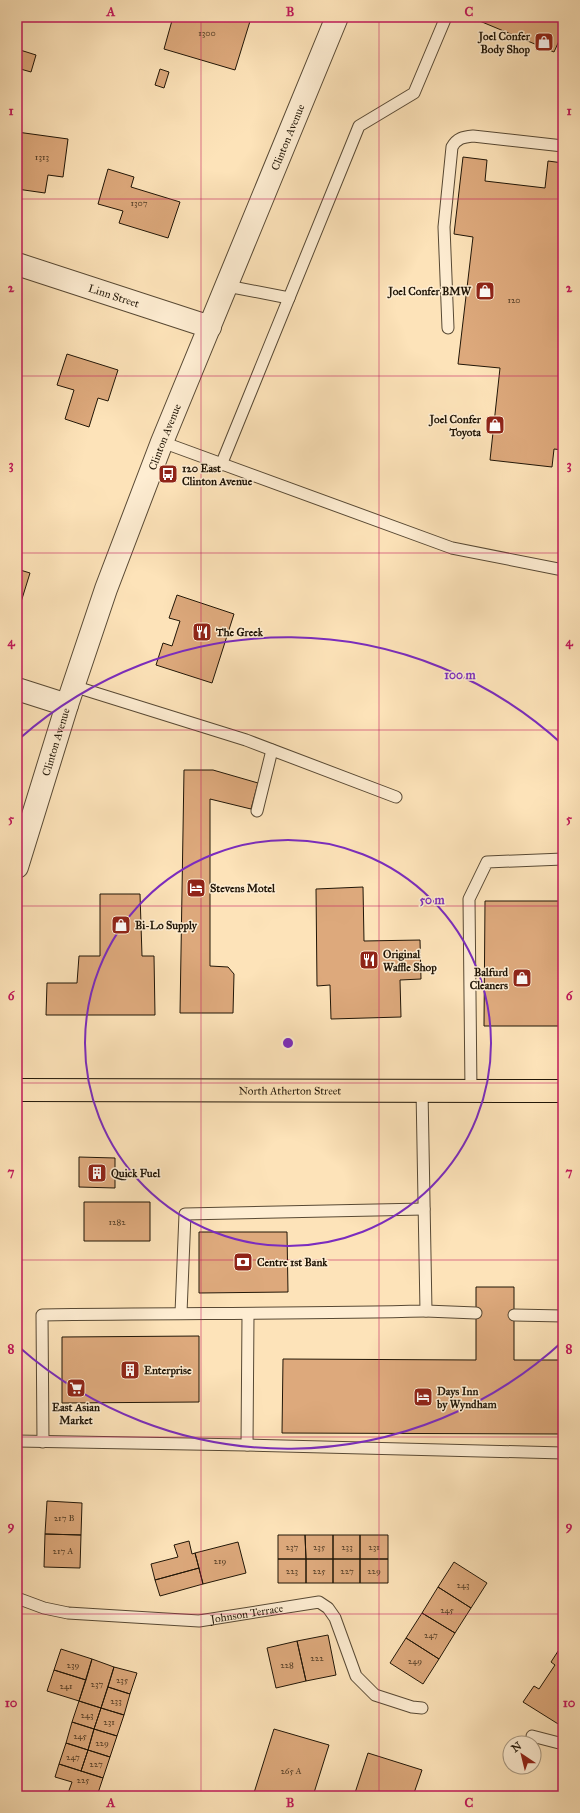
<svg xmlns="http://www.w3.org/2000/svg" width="580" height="1813" font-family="'IM FELL Great Primer',serif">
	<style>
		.building { fill: #dda97c; stroke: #211607 }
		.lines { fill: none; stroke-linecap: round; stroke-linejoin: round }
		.service-casing { stroke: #584934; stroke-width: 13 }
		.minor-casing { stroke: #584934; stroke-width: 24 }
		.primary-casing { stroke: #211607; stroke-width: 24 }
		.service { stroke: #feedd2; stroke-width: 11 }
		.minor { stroke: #feedd2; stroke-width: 22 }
		.primary { stroke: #fde3b9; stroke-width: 22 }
		.grid { fill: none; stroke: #c2185b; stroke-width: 1; stroke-opacity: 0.55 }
		.ring { fill: none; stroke: #7b2cbf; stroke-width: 2 }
		.labels { text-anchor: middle; stroke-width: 3; stroke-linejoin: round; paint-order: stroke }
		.number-label { font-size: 9px; fill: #503b24 }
		.poi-label { font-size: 11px; font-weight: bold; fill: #211607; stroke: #feedd2; text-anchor: start }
		.street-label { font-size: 11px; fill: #211607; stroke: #feedd2 }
		.centre { fill: #7b2cbf; stroke: #feedd2; stroke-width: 2 }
		.ring-label { font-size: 12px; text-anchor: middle; font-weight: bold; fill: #7b2cbf; stroke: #feedd2; stroke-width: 3; stroke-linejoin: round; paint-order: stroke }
		.neatline { fill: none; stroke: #c2185b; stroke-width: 1.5 }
		.grid-label { font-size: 13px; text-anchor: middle; font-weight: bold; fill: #c2185b }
	</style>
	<rect width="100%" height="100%" fill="#fde3b9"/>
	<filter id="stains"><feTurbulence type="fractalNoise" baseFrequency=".005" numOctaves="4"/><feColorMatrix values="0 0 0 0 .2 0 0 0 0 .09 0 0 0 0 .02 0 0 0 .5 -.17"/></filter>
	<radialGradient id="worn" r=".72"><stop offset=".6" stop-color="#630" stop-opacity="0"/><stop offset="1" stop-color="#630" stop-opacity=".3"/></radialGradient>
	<path class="building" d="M173,17L251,18L235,70L164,49Z
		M470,17H563V32L554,52Z
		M17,49L36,55L31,72L17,68Z
		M160,69L169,72L164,88L155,85Z
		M17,132L68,139L63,177L48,175L45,193L17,189Z
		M463,157L487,160L485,181L545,188L548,161L563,163V450L554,449L552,467L490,460L500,368L458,364L473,237L454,234Z
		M108,169L134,177L131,187L180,202L168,238L119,223L123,211L98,204Z
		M67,354L118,370L108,401L98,398L89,427L65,419L74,390L57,385Z
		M17,569L30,573L17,615Z
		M177,595L234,614L212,683L156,665L163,643L172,646L180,621L169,618Z
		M184,770H213L258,783L251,809L210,799V966L228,967L234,974L233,1013H180Z
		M363,887L364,941L420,940L421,979L400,980L401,1017L331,1019L330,985L317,986L316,889Z
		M560,890H563V929H559V1026H484L485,901H559Z
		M100,894H140L142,956H154L155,1015H46L47,983H77L79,956H100Z
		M79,1157L115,1158V1188L79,1187Z
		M84,1202H150V1241H84Z
		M199,1232H287L288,1292L199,1293Z
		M476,1287H514V1360H563V1434L282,1433L283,1359L476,1360Z
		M199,1336V1402L62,1403V1337Z
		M47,1501L82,1503L81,1535L45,1534Z
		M45,1534L81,1535L80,1568L44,1567Z
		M278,1535H305L306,1559H278Z
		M305,1535H333V1559H306Z
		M333,1535H360V1559H333Z
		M360,1535H388V1559H360Z
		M189,1541L192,1554L195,1553L199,1568L155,1580L151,1564L178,1557L174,1545Z
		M238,1542L246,1573L203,1584L195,1553Z
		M278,1559H306V1583H278Z
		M306,1559H333V1583H306Z
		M333,1559H360V1583H333Z
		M360,1559H388V1583H360Z
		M454,1562L487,1583L471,1608L438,1587Z
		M199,1568L203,1584L160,1596L155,1580Z
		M438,1587L471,1608L455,1633L422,1613Z
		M422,1613L455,1633L439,1659L406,1638Z
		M328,1635L336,1675L306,1681L297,1641Z
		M406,1638L439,1659L423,1684L390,1663Z
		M297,1641L306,1681L276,1688L267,1648Z
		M562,1645H563V1727L523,1702L534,1686L539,1689L555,1665L551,1662Z
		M61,1649L92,1659L86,1680L54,1670Z
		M92,1659L114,1667L101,1708L79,1701Z
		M114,1667L137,1673L130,1694L108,1687Z
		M54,1670L86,1680L79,1701L47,1691Z
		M108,1687L130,1694L124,1715L101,1708Z
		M79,1701L101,1708L94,1729L72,1722Z
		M101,1708L124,1715L117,1736L94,1729Z
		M72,1722L94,1729L88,1750L66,1743Z
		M94,1729L117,1736L110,1757L88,1750Z
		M274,1729L329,1745L313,1796H253Z
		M66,1743L88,1750L81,1771L59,1764Z
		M88,1750L110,1757L103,1778L81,1771Z
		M368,1753L422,1770L413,1796H354Z
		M59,1764L103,1778L97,1796H67L72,1782L55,1777Z"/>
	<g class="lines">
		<defs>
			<g id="service">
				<path d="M227,286L289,298"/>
				<path d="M448,328L444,227L452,147C457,138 463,137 473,136L563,146"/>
				<path d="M162,442L452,548L563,570"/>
				<path d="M221,465L359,126L414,93L446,17"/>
				<path d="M73,686L246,740L396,797"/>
				<path d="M257,811L272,750"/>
				<path d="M471,1091L469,899L487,862L563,859"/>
				<path d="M426,1311L476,1313"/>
				<path d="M181,1313L185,1214L424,1209"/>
				<path d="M514,1315L563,1316"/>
				<path d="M17,1441L247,1445L563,1453"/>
				<path d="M43,1442L42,1315C170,1313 298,1314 426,1311L422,1090"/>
				<path d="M247,1445L248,1315"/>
				<path id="s1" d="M17,1598L44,1608L68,1613L199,1621L319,1602L328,1608L335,1618L356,1676L375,1695L412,1707L422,1708"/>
				<path d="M532,1736L563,1744"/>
			</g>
			<g id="minor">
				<path id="s2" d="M17,264L210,327"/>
				<path d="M17,689L67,705"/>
				<path id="s3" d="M17,867L67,705L106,589L162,442L337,17"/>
			</g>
			<g id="primary">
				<path id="s4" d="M17,1090L563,1091"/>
			</g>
		</defs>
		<use href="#service" class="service-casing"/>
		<use href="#minor" class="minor-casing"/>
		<use href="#primary" class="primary-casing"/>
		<use href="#service" class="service"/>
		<use href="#minor" class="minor"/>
		<use href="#primary" class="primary"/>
	</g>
	<path class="grid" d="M201,17V1796M379,17V1796M17,199H563M17,376H563M17,553H563M17,730H563M17,906H563M17,1083H563M17,1260H563M17,1437H563M17,1614H563"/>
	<g class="ring">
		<circle cx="288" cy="1043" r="203"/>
		<path d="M562 1342A406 406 0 0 1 19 1347M19 739A406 406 0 0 1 562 744"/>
	</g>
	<defs>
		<symbol id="shop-square" viewBox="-11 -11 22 22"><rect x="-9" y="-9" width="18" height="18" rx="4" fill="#8f2418" stroke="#feedd2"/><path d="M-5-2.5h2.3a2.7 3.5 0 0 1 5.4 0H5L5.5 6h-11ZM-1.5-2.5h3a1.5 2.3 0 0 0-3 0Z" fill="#fff"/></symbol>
		<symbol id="bus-square" viewBox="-11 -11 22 22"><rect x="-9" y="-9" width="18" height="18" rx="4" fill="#8f2418" stroke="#feedd2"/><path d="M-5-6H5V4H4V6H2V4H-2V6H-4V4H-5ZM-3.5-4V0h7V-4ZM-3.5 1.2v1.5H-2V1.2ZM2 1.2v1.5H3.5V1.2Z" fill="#fff"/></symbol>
		<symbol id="restaurant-square" viewBox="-11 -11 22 22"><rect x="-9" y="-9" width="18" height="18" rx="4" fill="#8f2418" stroke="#feedd2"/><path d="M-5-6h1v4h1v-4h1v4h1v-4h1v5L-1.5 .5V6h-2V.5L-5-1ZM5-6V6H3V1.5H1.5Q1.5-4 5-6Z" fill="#fff"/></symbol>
		<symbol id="hotel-square" viewBox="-11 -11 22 22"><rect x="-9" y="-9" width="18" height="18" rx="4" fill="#8f2418" stroke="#feedd2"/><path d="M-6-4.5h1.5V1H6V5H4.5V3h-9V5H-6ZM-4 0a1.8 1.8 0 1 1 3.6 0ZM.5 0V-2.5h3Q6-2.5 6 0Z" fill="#fff"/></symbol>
		<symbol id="building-square" viewBox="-11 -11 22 22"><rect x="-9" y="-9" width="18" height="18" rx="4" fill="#8f2418" stroke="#feedd2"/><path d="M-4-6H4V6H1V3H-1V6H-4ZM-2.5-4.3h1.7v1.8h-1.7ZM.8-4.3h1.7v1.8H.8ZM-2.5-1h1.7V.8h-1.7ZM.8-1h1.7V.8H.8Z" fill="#fff"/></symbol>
		<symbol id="bank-square" viewBox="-11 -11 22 22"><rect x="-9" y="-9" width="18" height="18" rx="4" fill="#8f2418" stroke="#feedd2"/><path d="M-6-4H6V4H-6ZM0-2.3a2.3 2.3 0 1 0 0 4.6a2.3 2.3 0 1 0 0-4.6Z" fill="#fff"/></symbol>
		<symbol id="supermarket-square" viewBox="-11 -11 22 22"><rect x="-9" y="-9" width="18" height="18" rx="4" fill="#8f2418" stroke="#feedd2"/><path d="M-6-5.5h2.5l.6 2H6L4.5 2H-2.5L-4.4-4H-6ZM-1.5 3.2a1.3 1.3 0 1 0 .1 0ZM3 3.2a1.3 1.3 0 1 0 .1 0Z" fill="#fff"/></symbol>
	</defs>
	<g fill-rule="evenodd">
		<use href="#shop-square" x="533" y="31" width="22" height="22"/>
		<use href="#shop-square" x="474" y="280" width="22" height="22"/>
		<use href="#shop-square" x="484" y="414" width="22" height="22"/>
		<use href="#bus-square" x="157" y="463" width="22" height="22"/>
		<use href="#restaurant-square" x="191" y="621" width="22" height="22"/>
		<use href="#hotel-square" x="185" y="877" width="22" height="22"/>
		<use href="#shop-square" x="110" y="914" width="22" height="22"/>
		<use href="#restaurant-square" x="358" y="949" width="22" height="22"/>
		<use href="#shop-square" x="511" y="967" width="22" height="22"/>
		<use href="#building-square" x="86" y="1162" width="22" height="22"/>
		<use href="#bank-square" x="232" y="1251" width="22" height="22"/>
		<use href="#building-square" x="119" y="1359" width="22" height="22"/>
		<use href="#supermarket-square" x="65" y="1377" width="22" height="22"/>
		<use href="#hotel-square" x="412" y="1386" width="22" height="22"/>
	</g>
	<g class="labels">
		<g class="number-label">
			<text x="207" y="36">1300</text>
			<text x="42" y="160">1313</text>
			<text x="139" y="206">1307</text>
			<text x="514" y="303">120</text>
			<text x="117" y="1225">1282</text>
			<text x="64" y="1521">217 B</text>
			<text x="292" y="1550">237</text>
			<text x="319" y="1550">235</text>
			<text x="347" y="1550">233</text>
			<text x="374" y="1550">231</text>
			<text x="63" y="1554">217 A</text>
			<text x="220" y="1564">219</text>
			<text x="292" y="1574">223</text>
			<text x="319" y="1574">225</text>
			<text x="347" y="1574">227</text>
			<text x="374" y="1574">229</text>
			<text x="463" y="1588">243</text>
			<text x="447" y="1613">245</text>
			<text x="431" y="1638">247</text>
			<text x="317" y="1661">222</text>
			<text x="415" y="1664">249</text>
			<text x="73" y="1668">239</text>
			<text x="287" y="1668">228</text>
			<text x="122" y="1683">235</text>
			<text x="97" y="1687">237</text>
			<text x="66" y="1689">241</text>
			<text x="116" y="1704">233</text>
			<text x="87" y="1718">243</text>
			<text x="109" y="1725">231</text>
			<text x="80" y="1739">245</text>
			<text x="102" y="1746">229</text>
			<text x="73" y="1760">247</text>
			<text x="96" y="1767">227</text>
			<text x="291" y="1774">265 A</text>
			<text x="83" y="1783">225</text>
		</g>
		<g class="poi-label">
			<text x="530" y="40" text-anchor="end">Joel Confer<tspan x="530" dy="13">Body Shop</tspan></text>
			<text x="471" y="295" text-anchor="end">Joel Confer BMW</text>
			<text x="481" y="423" text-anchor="end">Joel Confer<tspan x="481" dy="13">Toyota</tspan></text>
			<text x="182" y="472">120 East<tspan x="182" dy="13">Clinton Avenue</tspan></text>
			<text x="216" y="636">The Greek</text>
			<text x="210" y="892">Stevens Motel</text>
			<text x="135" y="929">Bi-Lo Supply</text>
			<text x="383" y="958">Original<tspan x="383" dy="13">Waffle Shop</tspan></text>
			<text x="508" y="976" text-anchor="end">Balfurd<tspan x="508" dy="13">Cleaners</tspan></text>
			<text x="111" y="1177">Quick Fuel</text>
			<text x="257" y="1266">Centre 1st Bank</text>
			<text x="144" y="1374">Enterprise</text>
			<text x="437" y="1395">Days Inn<tspan x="437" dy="13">by Wyndham</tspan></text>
			<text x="76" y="1411" text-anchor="middle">East Asian<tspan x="76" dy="13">Market</tspan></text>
		</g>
		<g class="street-label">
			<text dy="4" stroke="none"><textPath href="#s3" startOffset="779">Clinton Avenue</textPath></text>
			<text dy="4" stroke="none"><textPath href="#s2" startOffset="102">Linn Street</textPath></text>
			<text dy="4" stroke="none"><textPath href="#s3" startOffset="455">Clinton Avenue</textPath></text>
			<text dy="4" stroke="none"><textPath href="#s3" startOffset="131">Clinton Avenue</textPath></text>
			<text dy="4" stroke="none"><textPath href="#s4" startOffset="273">North Atherton Street</textPath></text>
			<text dy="4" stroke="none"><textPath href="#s1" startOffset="233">Johnson Terrace</textPath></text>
		</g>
	</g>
	<circle cx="288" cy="1043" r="6" class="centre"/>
	<g class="ring-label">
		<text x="460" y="679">100 m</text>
		<text x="432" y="904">50 m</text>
	</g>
	<rect width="580" height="1813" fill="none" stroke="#fde3b9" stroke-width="44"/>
	<g transform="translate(522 1755) rotate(325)"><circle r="19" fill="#feedd2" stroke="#a69781"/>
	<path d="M0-3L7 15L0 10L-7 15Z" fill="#8f2418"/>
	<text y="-6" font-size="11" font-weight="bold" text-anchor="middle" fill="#211607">N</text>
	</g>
	<rect x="22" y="22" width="536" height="1769" class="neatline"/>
	<g class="grid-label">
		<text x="111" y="16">A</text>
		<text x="290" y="16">B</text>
		<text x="469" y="16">C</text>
		<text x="11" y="115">1</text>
		<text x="569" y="115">1</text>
		<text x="11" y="292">2</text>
		<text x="569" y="292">2</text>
		<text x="11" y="469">3</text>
		<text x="569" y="469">3</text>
		<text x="11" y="646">4</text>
		<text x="569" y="646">4</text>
		<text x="11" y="823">5</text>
		<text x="569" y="823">5</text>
		<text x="11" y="1000">6</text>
		<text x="569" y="1000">6</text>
		<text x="11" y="1176">7</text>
		<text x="569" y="1176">7</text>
		<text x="11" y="1353">8</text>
		<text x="569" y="1353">8</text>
		<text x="11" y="1530">9</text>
		<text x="569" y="1530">9</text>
		<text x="11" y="1707">10</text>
		<text x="569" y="1707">10</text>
		<text x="111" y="1807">A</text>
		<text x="290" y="1807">B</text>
		<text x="469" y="1807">C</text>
	</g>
	<rect width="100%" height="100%" filter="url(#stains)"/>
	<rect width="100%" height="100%" fill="url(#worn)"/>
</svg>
